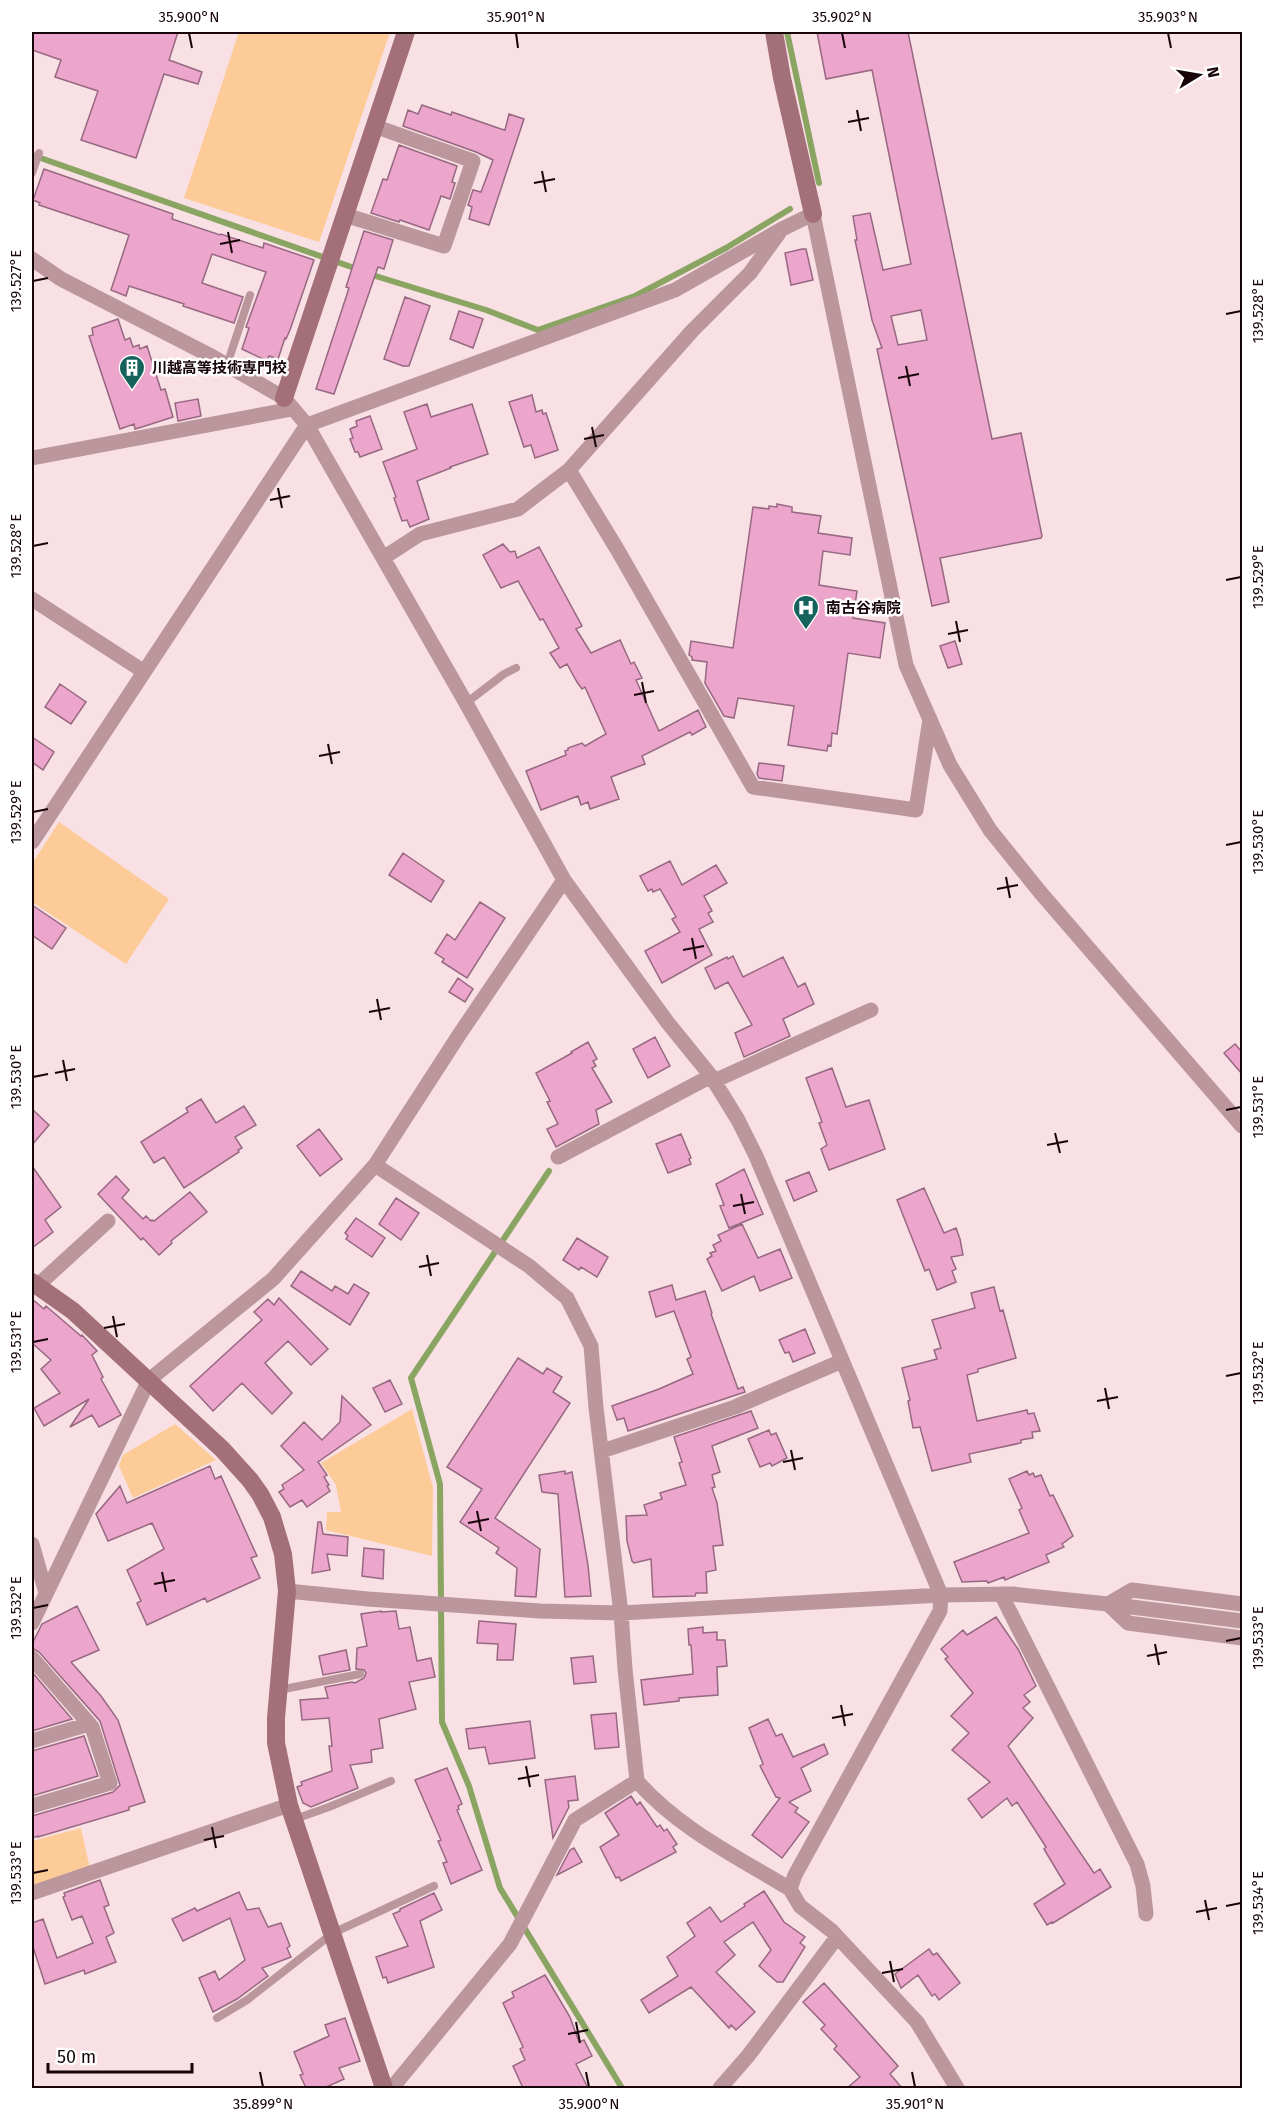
<svg xmlns="http://www.w3.org/2000/svg" width="1274" height="2120" font-family="'Fira Sans','Noto Sans JP',sans-serif">
	<style>
		.green { fill: #fdcb98 }
		.lines { fill: none; stroke-linecap: round; stroke-linejoin: round }
		.stream { stroke: #8aa462; stroke-width: 6 }
		.building { fill: #eca5cb; stroke: #976881; stroke-width: 1.5; fill-rule: evenodd }
		.lane { stroke: #bb979d; stroke-width: 8 }
		.street { stroke: #bb979d; stroke-width: 15 }
		.secondary { stroke: #a3707a; stroke-width: 18 }
		.ticks { fill: none; stroke: #170509; stroke-width: 2 }
		.labels { text-anchor: middle; stroke-width: 5; stroke-linejoin: round; paint-order: stroke }
		.poi-label { font-size: 15px; font-weight: bold; fill: #170509; stroke: #fff; text-anchor: start }
		.neatline { fill: none; stroke: #170509; stroke-width: 2 }
		.ticks-label { font-size: 15px; text-anchor: middle; fill: #170509 }
	</style>
	<rect width="100%" height="100%" fill="#f8e0e4"/>
	<path class="green" d="M239,32H390L319,242L184,198Z
		M59,822L169,899L126,964L32,902V864Z
		M412,1409L433,1488L432,1556L326,1530L327,1512H341L336,1485L321,1463Z
		M175,1424L216,1460L133,1498L119,1466L123,1455Z
		M81,1828L90,1869L32,1887V1841Z"/>
	<g class="lines">
		<path class="stream" d="M787,32L819,183
			M32,155L360,270
			M369,274L486,310L538,330L635,296L726,248L790,209
			M549,1171L411,1378L440,1484L442,1722L469,1786L500,1888L622,2088"/>
	</g>
	<path class="building" d="M32,32H178L169,60L202,72L198,84L164,74L136,158L81,140L98,91L55,77L61,60L32,50Z
		M817,32H908L992,439L1021,433L1042,536L1041,538L940,558L949,602L932,606L877,349L882,348L872,320L855,240H857L853,216L870,213L883,270L911,264L872,70L826,79ZM921,310L927,340L898,345L891,316Z
		M422,105L451,115L452,112L501,129L505,130L509,114L524,119L489,225L469,219L472,207L468,205L473,190L481,192L493,160L476,152L403,126L408,110L418,114Z
		M399,145L457,166L452,182L455,183L450,199L441,196L429,230L400,220L399,222L371,213L383,179L387,180Z
		M44,169L173,214L172,219L220,235L221,234L263,248L264,243L314,260L290,330L286,339L285,338L278,359L269,356L267,361L242,349L249,328L246,327L266,272L212,254L202,283L243,297L234,323L183,306L184,304L129,286L126,296L111,290L129,235L39,205L40,203L33,200Z
		M364,231L393,240L384,269L378,267L334,394L316,389L349,288L346,287Z
		M802,249H806L813,280L791,285L785,253Z
		M405,297L430,306L409,366H403L384,359Z
		M459,311L483,319L473,348L450,339Z
		M118,319L125,340L130,338L133,347L139,345L140,349L147,346L161,390L165,389L173,417L142,427L135,429L134,424L120,429L89,336L93,335L92,328Z
		M532,395L536,412L542,410L543,414L546,413L558,450L535,458L531,445L524,447L509,402Z
		M198,399L201,416L178,421L175,403Z
		M427,404L431,417L472,404L488,454L450,467L451,468L417,481L429,519L410,527L407,520L402,521L394,498L396,497L383,462L417,449L404,412Z
		M370,416L382,449L360,457L358,452H355L350,439L353,438L350,429L357,426L356,421Z
		M777,504L792,507V512L821,516L818,533L852,538L850,555L823,551L819,585L857,591L853,618L885,623L880,658L848,653L837,734L832,733L831,746L828,745L827,751L788,745L794,706L738,698L734,718L724,716L705,683L707,662L692,660V657L689,655L691,641L733,648L753,507L769,509V506L777,507Z
		M503,544L510,552L515,551L517,558L539,547L582,626L576,629L591,653L620,640L631,664L634,662L642,678L636,680L659,731L698,710L706,727L692,735L690,732L642,756L645,764L611,777L619,799L590,809L588,802L581,805L578,796L541,810L526,771L566,755L565,751L568,750V748L582,743L585,746L606,734L585,687L582,689L577,682L567,664L560,668L550,653L559,648L543,619L540,620L518,581L501,588L483,555Z
		M955,641L962,664L948,668L940,646Z
		M60,684L86,702L71,724L45,707Z
		M32,737L54,752L43,770L32,762Z
		M759,763L784,766L782,781L759,778L757,774Z
		M403,853L444,881L431,902L389,875Z
		M670,861L682,885L716,865L727,883L704,896L712,911L708,913L713,922L699,929L712,955L662,983L645,951L680,932L672,919L676,917L660,889L653,892L652,889L648,891L640,876Z
		M480,902L505,918L467,978L442,962L444,959L435,953L447,934L455,940Z
		M32,905L66,928L52,949L32,935Z
		M733,956L743,977L783,957L798,987L805,983L814,1004L783,1019L790,1036L744,1057L735,1033L752,1025L728,982L715,989L705,968L727,957L728,959Z
		M458,978L473,989L465,1002L449,992Z
		M655,1037L670,1066L648,1078L633,1049Z
		M588,1042L597,1059L593,1061L596,1066L592,1068L612,1102L596,1110L599,1124L556,1147L547,1129L558,1124L547,1102L550,1101L536,1073L572,1053L571,1052Z
		M1235,1044L1242,1052V1074L1224,1053Z
		M832,1068L846,1107L869,1100L885,1149L829,1170L821,1149L827,1145L819,1123L822,1122L806,1078Z
		M201,1099L216,1123L244,1106L256,1125L235,1137L242,1148L238,1150L239,1152L184,1188L164,1157L154,1163L141,1142L188,1112L186,1108Z
		M32,1109L49,1125L32,1145Z
		M319,1129L342,1159L320,1176L297,1146Z
		M681,1134L691,1158L689,1159L691,1164L668,1173L656,1144Z
		M32,1166L61,1207L45,1220L53,1232L32,1248Z
		M744,1169L763,1214L729,1228L720,1206L724,1205L716,1184Z
		M809,1172L817,1191L794,1201L786,1181Z
		M116,1176L129,1190L122,1198L143,1219L146,1216L151,1221L152,1220L154,1221L190,1192L207,1212L171,1241L172,1243L159,1255L143,1238L141,1240L98,1194Z
		M924,1188L944,1233L956,1228L960,1239L963,1255L951,1257L956,1269L952,1271L956,1282L937,1290L929,1269L925,1271L897,1200Z
		M396,1198L419,1213L401,1240L379,1224Z
		M356,1218L385,1238L372,1257L346,1239L348,1236L345,1233Z
		M742,1224L758,1258L780,1249L792,1278L760,1291L754,1276L722,1291L707,1259L712,1256L710,1253L716,1251L713,1245L721,1241L718,1235Z
		M577,1238L608,1257L597,1277L581,1267L579,1270L563,1260Z
		M301,1271L332,1291L335,1286L348,1294L354,1284L369,1293L350,1325L291,1286Z
		M672,1285L676,1300L705,1291L712,1313L711,1314L738,1389L743,1387L745,1392L628,1431L624,1418L617,1420L612,1406L659,1389L693,1374L687,1359L691,1357L674,1311L656,1317L649,1292Z
		M994,1287L1000,1311L1003,1310L1016,1358L978,1369V1372L967,1375L977,1421L1027,1410L1028,1414L1034,1413L1040,1431L1032,1432L1033,1438L1021,1440V1443L969,1454L971,1462L932,1471L920,1427L913,1428L908,1401L910,1400L902,1368L937,1359L934,1350L941,1348L932,1320L975,1308L971,1293Z
		M279,1298L328,1349L311,1365L288,1341L265,1363L292,1393L272,1414L242,1383L213,1411L190,1386L262,1320L254,1312L268,1299L274,1305Z
		M32,1299L44,1309L46,1306L81,1336L82,1335L97,1351L92,1355L103,1377L101,1379L121,1415L99,1427L92,1415L70,1427L89,1399L44,1426L34,1408L60,1393L41,1369L51,1360L32,1343Z
		M805,1329L815,1353L793,1362L789,1352L785,1353L779,1340Z
		M518,1358L543,1374L547,1368L562,1377L553,1392L570,1403L495,1518L540,1549L536,1597L515,1596L517,1568L496,1553L499,1548L460,1522L482,1489L447,1467Z
		M390,1380L402,1404L385,1412L373,1388Z
		M342,1396L371,1425L318,1462L327,1475L324,1477L329,1485L327,1486L330,1491L307,1507L302,1500L290,1507L279,1492L284,1489L282,1485L304,1470L281,1446L304,1422L322,1440L340,1422Z
		M751,1411L758,1428L712,1446L720,1472L712,1475L715,1487L712,1488L717,1503L723,1545L713,1546L716,1570L706,1572L707,1593H696L695,1596L653,1597L651,1559L634,1563L632,1561L627,1541L626,1516L647,1515L644,1505L662,1499L660,1493L686,1485L679,1463L682,1462L674,1437Z
		M769,1430L771,1435L776,1433L787,1458L772,1466L770,1463L760,1467L748,1439Z
		M210,1466L215,1479L221,1476L251,1543L257,1556L251,1558L260,1578L207,1602L205,1598L147,1625L137,1603L141,1601L127,1570L164,1549L152,1523L108,1541L96,1514L120,1486L127,1503Z
		M565,1471V1474L572,1472L588,1565L591,1596L565,1597L558,1494L542,1492L539,1475Z
		M1027,1471L1029,1475L1033,1473L1035,1477L1041,1475L1050,1496L1053,1495L1073,1536L1062,1544L1064,1547L1046,1555L1049,1562L1005,1580L1004,1577L988,1583L987,1581L962,1582L954,1562L1029,1533L1019,1510L1022,1508L1009,1479Z
		M318,1522H321L323,1534L348,1537L347,1556L327,1554L330,1570L312,1573Z
		M364,1548L384,1550L383,1579L362,1576Z
		M77,1606L99,1650L71,1662L101,1696L118,1720L145,1802L129,1807V1810L38,1837V1836L32,1838V1816L113,1792L120,1785L100,1721L39,1652L32,1648V1644L42,1624Z
		M381,1611V1612L396,1611L399,1629L410,1627L417,1661L431,1658L435,1677L409,1682L416,1709L379,1719L383,1748L371,1750L372,1762L350,1765L358,1788L311,1807L303,1803L297,1787L302,1785L301,1782L332,1771L329,1746H332L329,1718L302,1720L300,1700L328,1698L325,1687L352,1682L355,1683L364,1678L366,1673L364,1670L356,1669L357,1648L367,1646L361,1614Z
		M996,1617L1018,1649L1036,1686L1024,1695L1030,1702L1023,1708L1033,1718L1008,1746L1094,1873L1100,1869L1111,1887L1053,1923L1052,1922L1047,1925L1034,1904L1065,1884L1044,1849L1046,1847L1017,1802L1012,1806L1007,1798L982,1818L968,1799L990,1782L952,1750L969,1733L951,1716L973,1693L945,1659L948,1657L941,1649L963,1630L967,1635Z
		M479,1621L516,1624L513,1660H497L498,1644L477,1643Z
		M703,1627V1633L717,1632V1640H725L727,1666L717,1667L718,1695L679,1698V1701L644,1705L641,1680L693,1674L691,1645H689L688,1629Z
		M346,1650L350,1670L323,1675L319,1656Z
		M593,1656L596,1682L574,1684L571,1658Z
		M32,1672L72,1719L32,1731Z
		M616,1713L619,1747L595,1749L591,1715Z
		M768,1719L776,1736L782,1734L793,1757L824,1744L828,1754L801,1768L811,1791L789,1802L798,1808L795,1812L809,1822L782,1858L752,1835L780,1798L776,1797L760,1766L763,1764L749,1728Z
		M530,1721L535,1758L489,1764L485,1747L469,1749L466,1729Z
		M84,1736L98,1776L32,1796V1751Z
		M447,1768L462,1804L458,1806L459,1809L457,1810L482,1870L451,1884L443,1863L447,1862L438,1841L441,1840L415,1780Z
		M575,1776L578,1800L568,1801L569,1807L553,1838L545,1780Z
		M631,1796L637,1805L640,1802L657,1827L660,1825L664,1831L667,1829L677,1844L673,1847L676,1852L621,1881L619,1877L616,1878L600,1847L619,1835L605,1813Z
		M574,1848L582,1862L557,1875L570,1850Z
		M100,1880L109,1905L104,1907L114,1933L106,1937L116,1962L85,1974L84,1970L45,1984L32,1944V1923L43,1919L57,1958L93,1943L82,1916L72,1920L63,1897L65,1896L64,1893Z
		M764,1891L784,1922L805,1937L800,1943L805,1947L783,1982H777L759,1966L771,1950L753,1922L724,1942L735,1955L716,1972L755,2012L736,2030L731,2025L729,2028L691,1987L649,2013L641,2000L678,1976L667,1957L695,1936L687,1923L710,1907L721,1922L745,1906L744,1904Z
		M239,1892L247,1910L259,1908L268,1927L281,1923L290,1946L287,1948L291,1957L262,1968L268,1976L237,1999L213,2012L199,1978L215,1971L219,1980L245,1960L230,1918L183,1941L172,1919L195,1908L197,1911Z
		M434,1893L442,1910L420,1921L434,1967L388,1983L386,1977L383,1978L376,1957L408,1946L393,1914L400,1911V1909Z
		M929,1949L933,1955L937,1953L960,1983L939,2000L935,1994L932,1996L918,1975L901,1988L895,1974Z
		M545,1975L570,2017L579,2042L584,2040L592,2056L576,2064L588,2088H523L513,2066L525,2060L520,2049L523,2047L503,2003L514,1997L512,1992Z
		M824,1983L898,2066L890,2074L902,2088H847L860,2077L834,2049L837,2046L821,2029L825,2025L803,2002Z
		M345,2018L360,2061L339,2068L344,2079L324,2088H306L300,2075L303,2074L294,2052L329,2036L325,2025Z"/>
	<g class="lines">
		<path class="lane" d="M32,173L39,153
			M227,365L250,295
			M466,703L504,674L516,668
			M279,1690L360,1674
			M295,1819L329,1807L391,1781
			M217,2018L247,2000L333,1933L434,1886"/>
		<path class="street" d="M345,215L444,246L473,161L374,126
			M32,259L61,279L213,357L284,398L307,425L466,703L564,880L668,1023L711,1076L738,1120L756,1156L941,1595L940,1611L795,1875L790,1889L800,1906L832,1931L917,2022L957,2088
			M32,458L292,409
			M569,470L617,549L753,787L916,810L930,719
			M383,558L420,534L518,509L569,470L692,331L750,273L779,233
			M32,599L143,671
			M32,842L307,425L675,290L782,229L813,214L906,665L950,765L990,830L1040,892L1242,1126
			M714,1081L871,1010
			M558,1157L711,1076
			M375,1165L529,1266L567,1298L591,1346L596,1408L621,1613L625,1669L637,1781C678,1828 737,1857 790,1889
			M37,1286L108,1221
			M602,1451L735,1407L842,1361
			M32,1544L46,1593
			M287,1591L368,1599L540,1611L621,1613L941,1595L1012,1594L1108,1604L1242,1621
			M1001,1594L1137,1864L1143,1886L1146,1914
			M1108,1604L1128,1623L1242,1638
			M1108,1604L1132,1590L1242,1604
			M32,1623L149,1380L273,1279L375,1165L459,1035L564,880
			M32,1658L92,1727L110,1783L32,1806
			M32,1741L89,1724
			M32,1893L289,1805
			M392,2088L510,1944L575,1820L637,1781
			M720,2088L748,2056L837,1937"/>
		<path class="secondary" d="M774,32L782,78L813,214
			M284,398L406,32
			M32,1282L73,1311L222,1449L250,1480L260,1494L272,1517L283,1554L287,1591L276,1718V1743L289,1805L384,2088"/>
	</g>
	<path class="ticks" d="M189,33L192,48M516,33L518,48M842,33L845,48M1168,33L1171,48M857,110L861,131M848,122L869,118M542,171L546,192M534,183L555,179M228,232L232,253M220,244L240,240M33,281L48,278M1226,314L1241,311M906,366L910,386M898,378L919,374M592,427L596,447M584,439L604,435M278,488L282,508M270,500L290,496M33,546L48,543M1226,580L1241,577M956,621L960,642M948,634L968,630M642,682L646,703M634,695L654,691M328,744L332,764M319,756L340,752M33,812L48,809M1226,845L1241,842M1006,877L1010,898M997,889L1018,885M692,938L696,959M683,950L704,946M377,999L381,1020M369,1012L390,1008M63,1060L67,1081M55,1073L75,1069M33,1077L48,1074M1226,1110L1241,1107M1055,1133L1060,1153M1047,1145L1068,1141M741,1194L745,1214M733,1206L754,1202M427,1255L431,1276M419,1267L439,1263M113,1316L117,1337M104,1328L125,1324M33,1342L48,1339M1226,1376L1241,1373M1105,1388L1109,1409M1097,1401L1118,1397M791,1450L795,1470M783,1462L803,1458M477,1511L481,1531M468,1523L489,1519M162,1572L166,1592M154,1584L175,1580M33,1608L48,1605M1226,1641L1241,1638M1155,1644L1159,1665M1147,1656L1167,1652M841,1705L845,1726M832,1718L853,1714M526,1766L530,1787M518,1779L539,1775M212,1827L216,1848M204,1840L224,1836M33,1873L48,1870M1205,1900L1209,1920M1226,1906L1241,1903M1196,1912L1217,1908M890,1961L894,1982M882,1973L903,1969M576,2022L580,2043M568,2034L588,2030M260,2072L263,2087M586,2072L589,2087M912,2072L915,2087"/>
	<defs>
		<symbol id="building-pin" viewBox="-11 -11 22 30"><path d="M0 17L-7.5 6A9.5 9.5 0 1 1 7.5 6Z" fill="#16635d" stroke="#fff"/><path d="M-4-6H4V6H1V3H-1V6H-4ZM-2.5-4.3h1.7v1.8h-1.7ZM.8-4.3h1.7v1.8H.8ZM-2.5-1h1.7V.8h-1.7ZM.8-1h1.7V.8H.8Z" fill="#fff"/></symbol>
		<symbol id="hospital-pin" viewBox="-11 -11 22 30"><path d="M0 17L-7.5 6A9.5 9.5 0 1 1 7.5 6Z" fill="#16635d" stroke="#fff"/><path d="M-5-5h3v3.5h4V-5h3V5h-3V1.5h-4V5h-3Z" fill="#fff"/></symbol>
	</defs>
	<g fill-rule="evenodd">
		<use href="#building-pin" x="117" y="353" width="30" height="40"/>
		<use href="#hospital-pin" x="791" y="593" width="30" height="40"/>
	</g>
	<g class="labels">
		<g class="poi-label">
			<text x="152" y="373">川越高等技術専門校</text>
			<text x="826" y="613">南古谷病院</text>
		</g>
	</g>
	<rect width="1274" height="2120" fill="none" stroke="#ffffff" stroke-width="66"/>
	<g transform="translate(1199 75) rotate(79)" stroke="#ffffff" stroke-width="4.5" paint-order="stroke">
	<path d="M0-4.5L10 22L0 15L-10 22Z" fill="#170509"/>
	<text y="-9" font-size="16" font-weight="bold" text-anchor="middle" fill="#170509">N</text>
	</g>
	<path d="M48 2063v9h144v-9" fill="none" stroke="#170509" stroke-width="3"/>
	<text x="57" y="2063" font-size="18" fill="#170509" stroke="#ffffff" stroke-width="4.5" paint-order="stroke">50 m</text>
	<rect x="33" y="33" width="1208" height="2054" class="neatline"/>
	<g class="ticks-label">
		<text x="189" y="22">35.900°N</text>
		<text x="516" y="22">35.901°N</text>
		<text x="842" y="22">35.902°N</text>
		<text x="1168" y="22">35.903°N</text>
		<text transform="translate(16 281) rotate(-90)" y="5">139.527°E</text>
		<text transform="translate(1258 311) rotate(-90)" y="5">139.528°E</text>
		<text transform="translate(16 546) rotate(-90)" y="5">139.528°E</text>
		<text transform="translate(1258 577) rotate(-90)" y="5">139.529°E</text>
		<text transform="translate(16 812) rotate(-90)" y="5">139.529°E</text>
		<text transform="translate(1258 842) rotate(-90)" y="5">139.530°E</text>
		<text transform="translate(16 1077) rotate(-90)" y="5">139.530°E</text>
		<text transform="translate(1258 1107) rotate(-90)" y="5">139.531°E</text>
		<text transform="translate(16 1342) rotate(-90)" y="5">139.531°E</text>
		<text transform="translate(1258 1373) rotate(-90)" y="5">139.532°E</text>
		<text transform="translate(16 1608) rotate(-90)" y="5">139.532°E</text>
		<text transform="translate(1258 1638) rotate(-90)" y="5">139.533°E</text>
		<text transform="translate(16 1873) rotate(-90)" y="5">139.533°E</text>
		<text transform="translate(1258 1903) rotate(-90)" y="5">139.534°E</text>
		<text x="263" y="2109">35.899°N</text>
		<text x="589" y="2109">35.900°N</text>
		<text x="915" y="2109">35.901°N</text>
	</g>
</svg>
